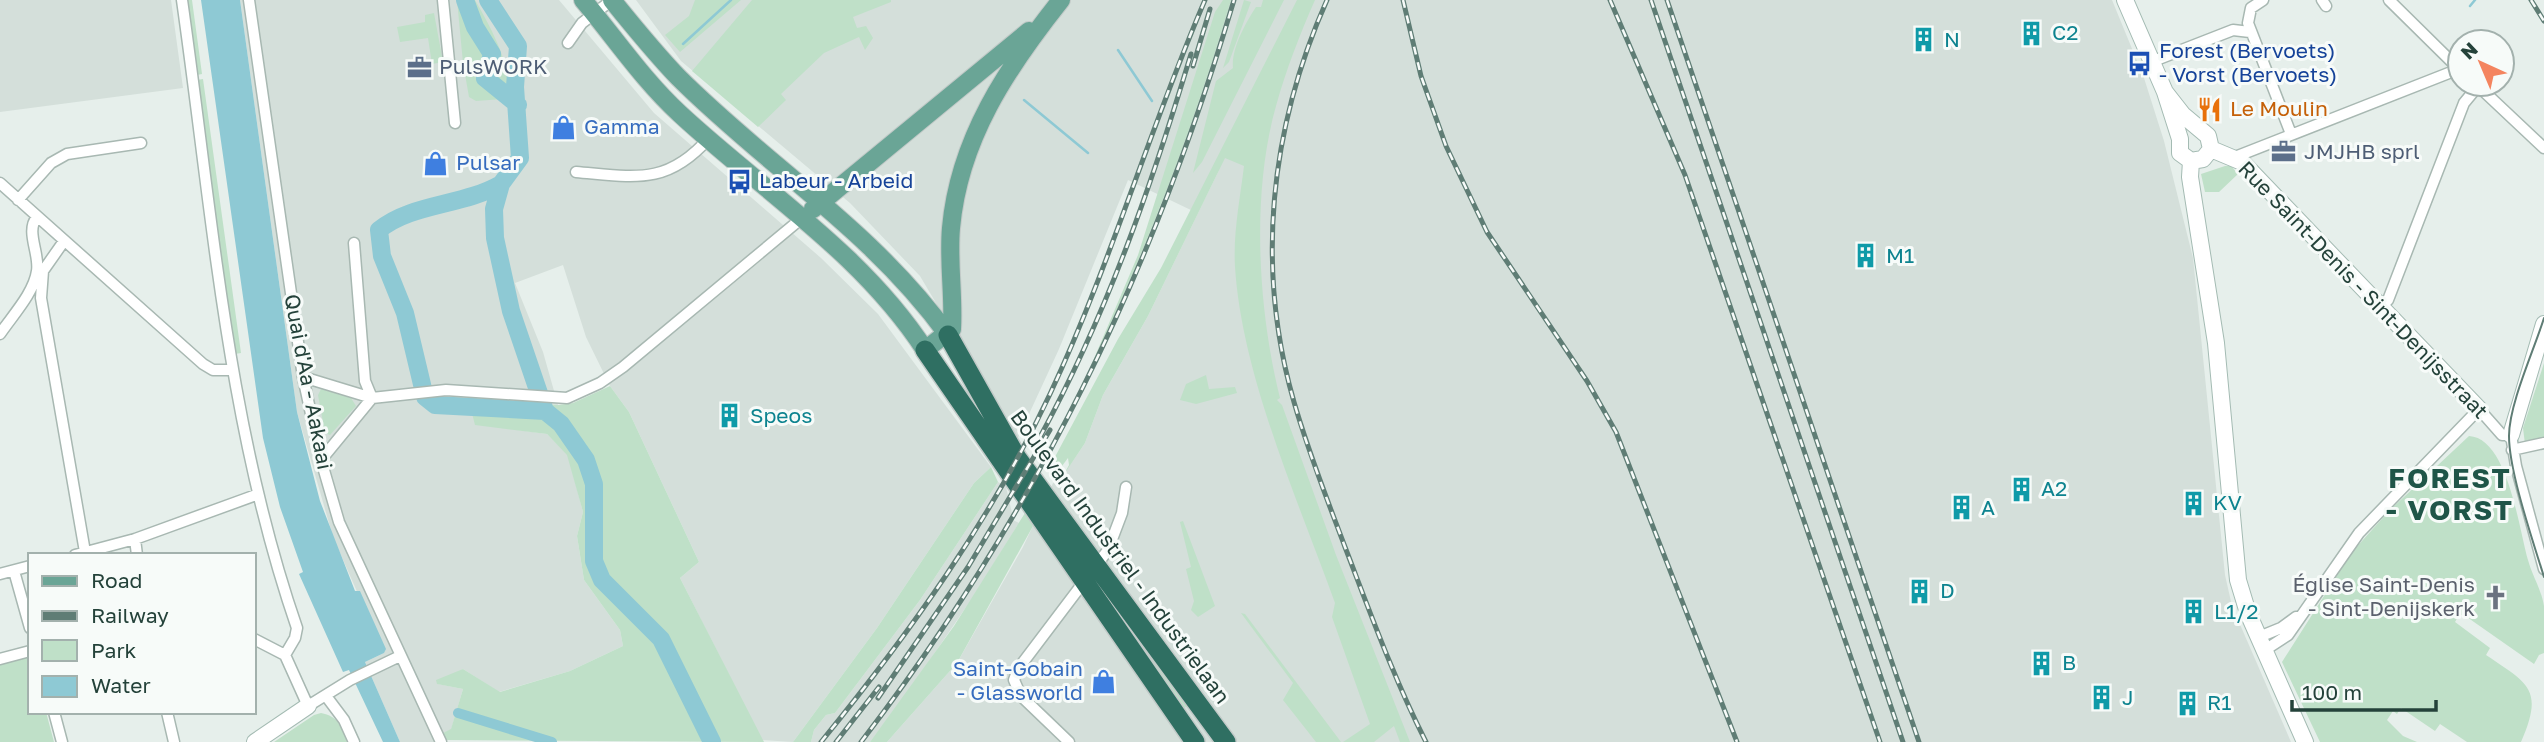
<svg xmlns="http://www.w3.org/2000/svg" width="2544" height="742" font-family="'Golos Text',sans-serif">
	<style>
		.built { fill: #d4dfda }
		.green { fill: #bfe0c8 }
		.water { fill: #8ec9d4 }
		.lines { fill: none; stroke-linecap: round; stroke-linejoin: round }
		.stream { stroke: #8ec9d4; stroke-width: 2.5 }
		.canal { stroke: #8ec9d4; stroke-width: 10 }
		.river { stroke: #8ec9d4; stroke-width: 18 }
		.street-casing { stroke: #a8b8b2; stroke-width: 13 }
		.secondary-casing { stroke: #a4bbb3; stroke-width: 18 }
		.primary-casing { stroke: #c2cac8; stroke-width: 20 }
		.highway-casing { stroke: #c2cac8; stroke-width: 22 }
		.street { stroke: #fff; stroke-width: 10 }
		.secondary { stroke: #fff; stroke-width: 16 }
		.primary { stroke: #6aa596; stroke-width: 18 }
		.highway { stroke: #2f6f62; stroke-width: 19 }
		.tram { stroke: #5f7d75; stroke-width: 2 }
		.rail-casing { stroke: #5f7d75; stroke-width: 5 }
		.rail { stroke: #f7fbf9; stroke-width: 2.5; stroke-dasharray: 8; stroke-linecap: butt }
		.labels { text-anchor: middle; stroke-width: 6; stroke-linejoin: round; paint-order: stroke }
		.culture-label { font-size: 21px; fill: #0d838f; stroke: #f7fbf9; text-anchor: start }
		.transit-label { font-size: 21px; fill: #164399; stroke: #f7fbf9; text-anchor: start }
		.service-label { font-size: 21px; fill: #4e5e75; stroke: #f7fbf9; text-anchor: start }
		.food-label { font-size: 21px; fill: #c56008; stroke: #f7fbf9; text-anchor: start }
		.shop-label { font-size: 21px; fill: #366cbe; stroke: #f7fbf9; text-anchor: start }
		.street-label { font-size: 21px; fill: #24423a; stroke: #f7fbf9 }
		.worship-label { font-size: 21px; fill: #5b616d; stroke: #f7fbf9; text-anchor: end }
		.district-label { font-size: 28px; font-weight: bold; letter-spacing: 2px; fill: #1f5548; stroke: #f7fbf9 }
	</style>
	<rect width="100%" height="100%" fill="#e6efeb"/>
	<path class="built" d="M0,0H171L183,88L0,112Z
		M240,0H559L654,113L821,258L878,314L991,467L974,483L877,628L793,742L762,740L680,578L699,562L629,412L610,386L586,337L563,265L515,283L543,352L558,405L509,399L475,424L547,434L568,455L583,512L577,536L584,580L620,630L623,646L570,671L499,692L463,669L438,684L463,689L451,730L443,733L447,742H400L365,662L384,653L333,537L297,412Z
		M636,0H2112L2144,78L2164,141L2193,258L2225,575L2232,606L2291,742H887L957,663L1023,547L1054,481L1060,480L1085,443L1103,395L1148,316L1219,170L1193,211L1128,180L1059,349L1017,440L920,276L850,203L681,61Z
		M998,482L1006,487L1012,513L1009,518L1019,523L975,594L906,695L870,742H811L814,730L826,715L835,713L920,600Z"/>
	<path class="green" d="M186,0H192L202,74L197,75Z
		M457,0H475C486,19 521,79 503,99L476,101L469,97L463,63Z
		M695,0H741L680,52L665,35L689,16Z
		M752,0H891V2L853,17L857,28L866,26L873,38L865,50L859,37L824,53L781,94L786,100L758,127L692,71Z
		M1223,0H1231C1194,126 1147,249 1090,368L1138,255L1215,12Z
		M1244,0L1251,2L1229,62L1223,68Z
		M1263,0H1284L1202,162L1193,173L1216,81L1233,68C1231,49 1246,22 1256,7H1261Z
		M1297,0H1315C1300,34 1286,70 1276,106C1251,194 1258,310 1280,398L1277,400L1282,405L1336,555L1410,742H1400L1394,726L1374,742H1343L1370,724L1332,617L1335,603C1298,500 1242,376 1235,267C1233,233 1240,199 1244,166L1225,158L1148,316L1103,395L1085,443L1063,476L1069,465L1068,458L1056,474L1048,470L1118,339L1161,268Z
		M434,13L443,62L432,64L428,38L400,42L397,27L425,22V15Z
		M203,79L241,353L235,354L197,80Z
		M2225,166H2231L2238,174L2219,192H2205L2201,174Z
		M2544,363V440L2525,444L2523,428Z
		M1206,375L1209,389L1235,387L1237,393L1196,404L1180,400L1186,384Z
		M610,386L629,412L699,562L680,578L764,742L446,740L443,733L451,729L463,689L437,684L436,680L463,669L500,692L570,671L623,646L620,630L584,580L577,536L583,512L567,455L547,434L475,425L468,398L558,405L573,403Z
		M321,389L351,398L356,406L330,435L325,433L318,395Z
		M2469,436C2508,438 2519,530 2528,560C2532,575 2542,591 2544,606C2544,622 2544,638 2544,653L2539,655L2534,664L2464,615H2459L2455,622L2490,648L2486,655C2529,684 2544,689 2521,742H2467L2440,724L2435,731L2401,708L2397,714L2393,711L2387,720L2403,736L2417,742H2320L2282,662L2352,552L2390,510Z
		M991,467L998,482L920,600L835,713L826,715L814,730L811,742H793L877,628L974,483Z
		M1025,513L1033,526L957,663L887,742H870L954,626Z
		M1183,521L1215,606L1198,617L1191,610L1194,601L1186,569L1191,567L1180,522Z
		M1098,585L1189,706L1180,709Z
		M1241,613L1245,614L1341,742H1316L1283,700L1293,683Z
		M30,656V712H46L54,742H0V665Z
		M321,713C338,716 342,727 347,742H274L314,715Z"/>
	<path class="water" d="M201,0H240L297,412L320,501L355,591H360L386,649L384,653L365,662L400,742H383L349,670L343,672L299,574L303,572L280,507L263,438Z"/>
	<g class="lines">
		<path class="stream" d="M2470,6L2475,0
			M683,44L731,0
			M1118,50L1152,101
			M1024,100L1088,153"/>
		<path class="canal" d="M458,713L552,742"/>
		<path class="river" d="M465,0L475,27L492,54L485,78L518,105
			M488,0L518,46L515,87L520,158L501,184L494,209L495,238L511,311L545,411L561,424L586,460L594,484V561L602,580L661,639L712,742
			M501,184C463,206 412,203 379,230L382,256L405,313L425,397L435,405L545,411"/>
		<defs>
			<path id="street" d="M182,0C212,210 227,426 297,628L295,638L285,655
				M249,0L303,377L321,460L339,522L441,742
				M443,0L455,123
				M2263,0L2251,8L2248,23L2291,134
				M2322,0L2326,6
				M2389,0L2460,70
				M568,43L582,23L612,0
				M2151,62L2233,30L2250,32
				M2476,84L2544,148
				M2235,157L2459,69
				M576,172C634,177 667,186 709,138
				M0,183L203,364L213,370H233
				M18,200L51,163L67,154L141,143
				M64,241L43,271L41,298L85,552
				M354,243L365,381L372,398
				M2382,306L2388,300L2464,103L2478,86
				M0,334C12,316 34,293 37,271C40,254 25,231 37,217
				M303,377L372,398L446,390L567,398L600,383L623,367L802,218
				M2512,450L2544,443
				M321,460L372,398
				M135,539L137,555
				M75,555L135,539L256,495
				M14,571L30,628
				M0,574L30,566
				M2259,637L2281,628L2296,617
				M254,639L285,655
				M2265,650L2288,635L2359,533L2479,409L2502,435H2511L2516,466L2544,569
				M285,655L308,706L350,680L400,656
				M0,659L30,651
				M326,696L344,720L354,742
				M54,712L62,742
				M167,712L174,742
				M1069,742L1021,696L1014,680L1018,669L1108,550L1122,513L1126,487"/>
			<path id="secondary" d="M2125,0L2165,92L2180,139V153L2191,161L2203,159L2211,149L2208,136L2183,115L2165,92
				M2211,149L2242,162L2479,409
				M2191,161L2190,177L2216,343L2238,580L2248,613L2305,742
				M2511,435L2544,324
				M255,742L308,706"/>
			<path id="primary" d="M583,0C615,38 643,80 680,114C763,191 862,253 925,350L952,329C954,295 948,262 951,228C959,139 1007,68 1061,0
				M612,0C633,26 655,53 678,77C769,168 871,229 948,335
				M813,209L1029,31"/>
			<path id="highway" d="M948,335L1017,458L1226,742
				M925,350L1195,742"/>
		</defs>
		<use href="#street" class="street-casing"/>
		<use href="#secondary" class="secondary-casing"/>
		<use href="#primary" class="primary-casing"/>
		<use href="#highway" class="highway-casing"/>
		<use href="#street" class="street"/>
		<use href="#secondary" class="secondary"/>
		<use href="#primary" class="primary"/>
		<use href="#highway" class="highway"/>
		<path class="tram" d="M2544,318C2534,350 2509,404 2509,436C2509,472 2533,541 2544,577"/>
		<defs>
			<path id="rail" d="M1327,0C1270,128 1255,267 1294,402C1308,451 1327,499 1345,547C1370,612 1394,679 1426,742
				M1403,0L1421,76L1446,146L1487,232L1587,381L1616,432L1737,742
				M1610,0L1685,175L1880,742
				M1651,0L1903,742
				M1667,0L1919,742
				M2531,0L2544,21
				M1193,66L1210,9
				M1040,437C1107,314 1151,187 1191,54
				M878,698L968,567L1050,430
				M821,742C909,634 991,520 1050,394C1110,266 1149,130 1205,0
				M836,742L879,687
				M861,742C1035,515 1153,273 1234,0"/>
		</defs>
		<use href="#rail" class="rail-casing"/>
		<use href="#rail" class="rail"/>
	</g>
	<defs>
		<symbol id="building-bare" viewBox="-9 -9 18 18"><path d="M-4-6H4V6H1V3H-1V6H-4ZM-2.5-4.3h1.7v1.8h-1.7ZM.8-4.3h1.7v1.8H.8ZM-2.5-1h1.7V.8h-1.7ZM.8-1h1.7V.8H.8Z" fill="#0f9aa8" stroke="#f7fbf9" stroke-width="2.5" paint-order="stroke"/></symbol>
		<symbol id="bus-bare" viewBox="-9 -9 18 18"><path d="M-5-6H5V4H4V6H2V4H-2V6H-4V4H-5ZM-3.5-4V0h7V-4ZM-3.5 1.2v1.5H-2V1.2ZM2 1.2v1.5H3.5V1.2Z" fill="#1a4fb4" stroke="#f7fbf9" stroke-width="2.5" paint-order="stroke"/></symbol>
		<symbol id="office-bare" viewBox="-9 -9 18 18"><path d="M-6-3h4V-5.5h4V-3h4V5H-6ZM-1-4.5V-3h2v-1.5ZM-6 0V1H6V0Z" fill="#5c6f8a" stroke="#f7fbf9" stroke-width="2.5" paint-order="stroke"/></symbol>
		<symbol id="restaurant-bare" viewBox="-9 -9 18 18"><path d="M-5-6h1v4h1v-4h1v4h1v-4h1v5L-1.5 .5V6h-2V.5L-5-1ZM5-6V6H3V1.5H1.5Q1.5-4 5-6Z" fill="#e8710a" stroke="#f7fbf9" stroke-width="2.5" paint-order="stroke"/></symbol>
		<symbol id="shop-bare" viewBox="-9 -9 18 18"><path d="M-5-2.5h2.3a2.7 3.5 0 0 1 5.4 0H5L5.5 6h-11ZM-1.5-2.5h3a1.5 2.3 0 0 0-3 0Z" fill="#3f7fe0" stroke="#f7fbf9" stroke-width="2.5" paint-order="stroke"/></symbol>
		<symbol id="church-bare" viewBox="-9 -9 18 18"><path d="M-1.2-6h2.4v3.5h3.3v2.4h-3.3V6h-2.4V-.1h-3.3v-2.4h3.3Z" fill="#6b7280" stroke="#f7fbf9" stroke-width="2.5" paint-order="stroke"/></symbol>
	</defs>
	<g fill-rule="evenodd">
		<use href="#building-bare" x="2014" y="16" width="35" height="35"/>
		<use href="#building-bare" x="1906" y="22" width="35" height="35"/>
		<use href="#bus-bare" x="2122" y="46" width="35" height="35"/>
		<use href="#office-bare" x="402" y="50" width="35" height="35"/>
		<use href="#restaurant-bare" x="2192" y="92" width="35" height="35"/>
		<use href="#shop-bare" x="546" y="110" width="35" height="35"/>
		<use href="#office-bare" x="2266" y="134" width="35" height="35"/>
		<use href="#shop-bare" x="418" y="146" width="35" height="35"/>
		<use href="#bus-bare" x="722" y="164" width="35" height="35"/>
		<use href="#building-bare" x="1848" y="238" width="35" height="35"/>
		<use href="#building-bare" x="712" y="398" width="35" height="35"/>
		<use href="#building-bare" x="2004" y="472" width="35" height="35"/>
		<use href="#building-bare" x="2176" y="486" width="35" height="35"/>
		<use href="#building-bare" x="1944" y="490" width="35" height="35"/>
		<use href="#building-bare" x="1902" y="574" width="35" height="35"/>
		<use href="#church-bare" x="2478" y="580" width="35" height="35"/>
		<use href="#building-bare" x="2176" y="594" width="35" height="35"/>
		<use href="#building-bare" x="2024" y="646" width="35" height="35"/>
		<use href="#shop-bare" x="1086" y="664" width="35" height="35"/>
		<use href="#building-bare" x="2084" y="680" width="35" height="35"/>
		<use href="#building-bare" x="2170" y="686" width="35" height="35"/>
	</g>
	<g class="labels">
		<g class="culture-label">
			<text x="2052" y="40">C2</text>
			<text x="1944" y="47">N</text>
			<text x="1886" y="263">M1</text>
			<text x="750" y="423">Speos</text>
			<text x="2041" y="496">A2</text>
			<text x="2213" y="510">KV</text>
			<text x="1981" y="515">A</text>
			<text x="1940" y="598">D</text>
			<text x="2214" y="619">L1/2</text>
			<text x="2062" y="670">B</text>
			<text x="2122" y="705">J</text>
			<text x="2207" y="710">R1</text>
		</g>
		<g class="transit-label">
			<text x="2159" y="58">Forest (Bervoets)<tspan x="2159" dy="24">- Vorst (Bervoets)</tspan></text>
			<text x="759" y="188">Labeur - Arbeid</text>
		</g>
		<g class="service-label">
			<text x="439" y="74">PulsWORK</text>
			<text x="2304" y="159">JMJHB sprl</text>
		</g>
		<g class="food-label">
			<text x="2230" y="116">Le Moulin</text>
		</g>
		<g class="shop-label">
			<text x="584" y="134">Gamma</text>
			<text x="456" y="170">Pulsar</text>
			<text x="1083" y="676" text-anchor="end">Saint-Gobain<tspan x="1083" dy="24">- Glassworld</tspan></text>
		</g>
		<g class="street-label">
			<text transform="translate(2363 290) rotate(46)" y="7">Rue Saint-Denis - Sint-Denijsstraat</text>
			<text transform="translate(308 382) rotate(79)" y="7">Quai d'Aa - Aakaai</text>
			<text transform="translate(1120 557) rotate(54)" y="7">Boulevard Industriel - Industrielaan</text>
		</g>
		<g class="worship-label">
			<text x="2475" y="592">Église Saint-Denis<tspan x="2475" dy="24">- Sint-Denijskerk</tspan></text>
		</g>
		<g class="district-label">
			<text x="2450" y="488">FOREST<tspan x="2450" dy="32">- VORST</tspan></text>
		</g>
	</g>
	<rect x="28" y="553" width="228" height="161" fill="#f7fbf9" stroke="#a3b1ad" stroke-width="2"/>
	<rect x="42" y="576" width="35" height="10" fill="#6aa596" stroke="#a3b1ad" stroke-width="2"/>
	<text x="91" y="588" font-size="21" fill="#24423a">Road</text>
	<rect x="42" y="611" width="35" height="10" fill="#5f7d75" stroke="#a3b1ad" stroke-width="2"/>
	<text x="91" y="623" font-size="21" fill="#24423a">Railway</text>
	<rect x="42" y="640" width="35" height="21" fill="#bfe0c8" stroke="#a3b1ad" stroke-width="2"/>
	<text x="91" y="658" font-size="21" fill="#24423a">Park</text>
	<rect x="42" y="676" width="35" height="21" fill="#8ec9d4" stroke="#a3b1ad" stroke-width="2"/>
	<text x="91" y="693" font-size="21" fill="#24423a">Water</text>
	<g transform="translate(2481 63) rotate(316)"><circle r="33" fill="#f7fbf9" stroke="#a3b1ad" stroke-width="2"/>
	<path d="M0-5L12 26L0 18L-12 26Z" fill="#f4845f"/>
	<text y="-10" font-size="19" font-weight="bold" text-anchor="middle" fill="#24423a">N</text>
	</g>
	<path d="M2292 700v10h144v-10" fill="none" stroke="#24423a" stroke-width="3.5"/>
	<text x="2302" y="700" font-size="21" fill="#24423a" stroke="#f7fbf9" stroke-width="5" paint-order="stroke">100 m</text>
</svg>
